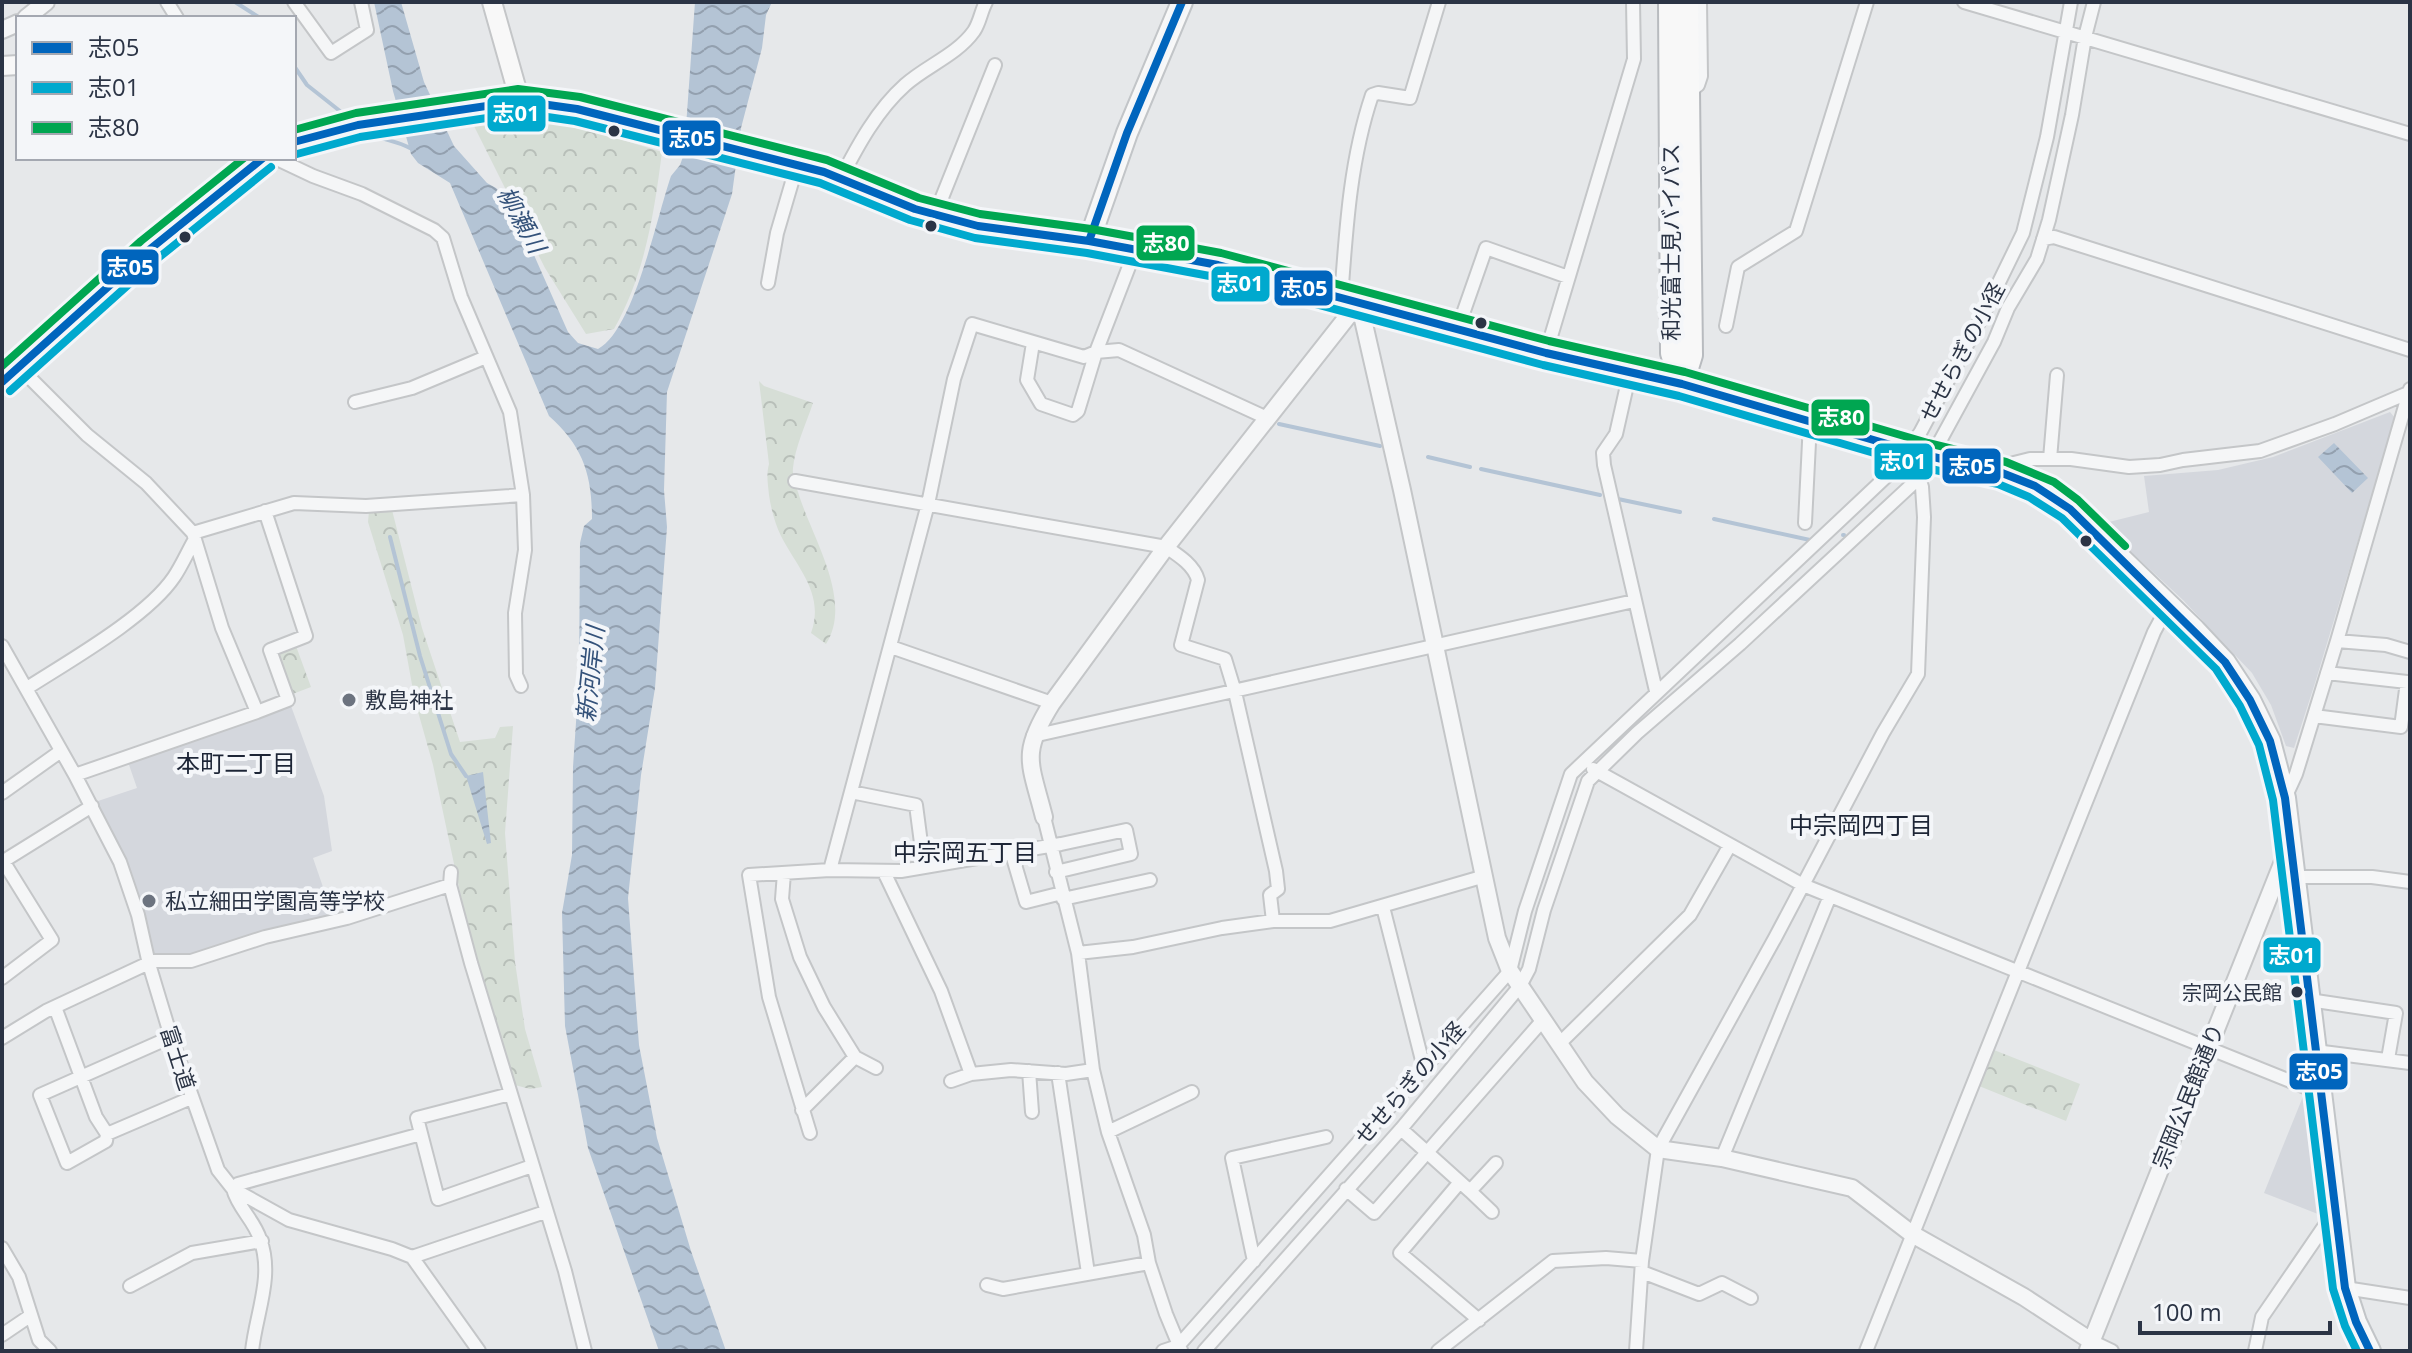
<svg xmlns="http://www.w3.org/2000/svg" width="2412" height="1353" font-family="'Open Sans','Noto Sans JP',sans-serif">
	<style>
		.built { fill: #d4d7dd }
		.park { fill: url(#park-crowns) }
		.water { fill: url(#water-waves) }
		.pier { fill: #e6e8ea }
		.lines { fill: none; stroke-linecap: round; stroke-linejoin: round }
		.stream { stroke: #b4c4d5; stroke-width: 4 }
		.minor-casing { stroke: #c4c6c8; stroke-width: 16 }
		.tertiary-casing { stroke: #c4c6c8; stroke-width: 20 }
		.secondary-casing { stroke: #c4c6c8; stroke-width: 22 }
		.primary-casing { stroke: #c2c5c8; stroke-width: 24 }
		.trunk-casing { stroke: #b8bbbf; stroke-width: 26 }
		.minor { stroke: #f5f6f7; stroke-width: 12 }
		.tertiary { stroke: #f5f6f7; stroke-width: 16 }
		.secondary { stroke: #f8f8f8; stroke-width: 18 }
		.primary { stroke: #f8f8f8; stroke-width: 20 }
		.trunk { stroke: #f8f8f8; stroke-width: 22 }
		.bus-1-casing { stroke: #f4f6f9; stroke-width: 14 }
		.bus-2-casing { stroke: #f4f6f9; stroke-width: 14 }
		.bus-3-casing { stroke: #f4f6f9; stroke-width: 14 }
		.bus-1 { stroke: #0065bd; stroke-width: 8 }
		.bus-2 { stroke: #00a9ce; stroke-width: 8 }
		.bus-3 { stroke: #00a651; stroke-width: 8 }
		.bus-dot { fill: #2b3445; stroke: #f4f6f9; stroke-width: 3 }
		.poi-dot { fill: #6c737f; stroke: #f4f6f9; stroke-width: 3 }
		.labels { text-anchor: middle; stroke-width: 8; stroke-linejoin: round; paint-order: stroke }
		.bus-label { font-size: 20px; fill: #2b3445; stroke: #f4f6f9; text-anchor: end }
		.street-label { font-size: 22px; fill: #2b3445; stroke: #f4f6f9 }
		.poi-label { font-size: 22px; fill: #2b3445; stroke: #f4f6f9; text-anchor: start }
		.water-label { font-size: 24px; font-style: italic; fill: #34527a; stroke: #f4f6f9 }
		.neighbourhood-label { font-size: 24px; fill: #1d2536; stroke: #f4f6f9 }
		.line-badge { stroke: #f4f6f9; stroke-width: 3 }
		.badge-label { font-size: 22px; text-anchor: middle; font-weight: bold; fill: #fff }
	</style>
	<defs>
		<pattern id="park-crowns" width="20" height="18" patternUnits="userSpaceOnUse" patternTransform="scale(2)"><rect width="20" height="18" fill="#d6ded6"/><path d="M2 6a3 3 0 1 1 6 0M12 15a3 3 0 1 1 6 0" fill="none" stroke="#b8bfb9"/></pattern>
		<pattern id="water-waves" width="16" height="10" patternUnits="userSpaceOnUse" patternTransform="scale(2)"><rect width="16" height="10" fill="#b4c4d5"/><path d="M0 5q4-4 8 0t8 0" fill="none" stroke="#93a0af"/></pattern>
	</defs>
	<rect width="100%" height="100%" fill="#e6e8ea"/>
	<path class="built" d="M2390,412L2395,418L2315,683L2294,748L2286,746L2271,705L2252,673L2183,600L2101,524L2149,512L2144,476L2218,470L2273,457Z
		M291,706L324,796L332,851L313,858L333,916L193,955H151L95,802L137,788L128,762Z
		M2304,1094L2311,1096L2323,1216L2264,1193Z"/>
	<path class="park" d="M547,122L600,133L662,152C654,214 645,274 614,329L586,334L545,268L474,126Z
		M759,381L764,386L813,403C806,424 795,447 793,468C792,476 796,485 798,492C811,536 854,600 826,644L811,633C825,594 798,569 781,536C775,524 771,509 769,495C768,484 766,475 769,464Z
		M392,510L422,628L460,742L495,738L500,727L513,726L505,833L515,962L525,1029L542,1087L530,1089L511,1084L467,925L433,765L415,701L403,635L368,522L369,511Z
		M296,646L311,687L290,695L275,652Z
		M1994,1050L2080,1084L2066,1121L1979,1086Z"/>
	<path class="water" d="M374,2H401L424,82L454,146L487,183L496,188L511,203L568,332L578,343L598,349C634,330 657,216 671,176L680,165L684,154L695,2H772L766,15L762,48L741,128L732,194L667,392L664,490L667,527L655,688L641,775L628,898L639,1045L657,1138L691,1251L726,1351H659L588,1148L565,1026L562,913L572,855L573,767L579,678L580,543L584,526L592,519C592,475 583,446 549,416L450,183L418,163L411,154L393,91Z
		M2334,443L2368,478L2352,493L2318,457Z
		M483,772L491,843L487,844L466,776Z"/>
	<path class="pier" d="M434,95L450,129L400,136L391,102Z
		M684,117L744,133L739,167L680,152Z"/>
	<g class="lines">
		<path class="stream" d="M235,2L260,18
			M294,66L307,85L350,119
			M366,131C379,140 396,140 410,148
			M1279,424L1380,446
			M1428,457L1470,467
			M1481,469L1600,495
			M1618,499L1680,512
			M1714,519L1810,540
			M1843,535H1844
			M390,537L420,656L451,754L466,776"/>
		<defs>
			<path id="minor" d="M167,2L177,18
				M294,2L331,53L367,30L361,2
				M1964,2L2410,134
				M1688,93L1698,85L1701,76L1700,2
				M275,158L313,176L362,194L434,230L443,238L461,297L510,412L523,495L525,550L515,613L516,675L521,686
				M841,178C858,145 877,110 905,85C926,66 957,55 974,31C980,22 981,11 986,2
				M935,215L995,65
				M2043,239L2054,237L2410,350
				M768,283L777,233L797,165
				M1341,299C1346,230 1350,160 1372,95L1378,93L1410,98L1439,2
				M1726,326L1738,267L1796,231L1867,2
				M1458,328L1486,248L1568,277
				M1033,343L1027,380L1041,404L1073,415L1078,411L1096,352L1135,251
				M1546,353L1634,59L1633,2
				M19,367L87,435L146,483L193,533L222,628L257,712L75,775
				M1630,372L1616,434L1603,453L1604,465L1656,691
				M355,402L412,388L486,357
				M2050,459L2057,375
				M2002,473L2014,463L2030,459H2071L2129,467L2160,465L2183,460L2260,451L2335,424L2408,393
				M795,481L1166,547C1178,555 1194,565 1198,580L1181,645L1225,659L1235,692L1276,871L1278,889L1270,895L1273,921
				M1805,523L1810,422
				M193,533L294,503L366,506L523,495
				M2337,641L2386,645L2410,652
				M2,646L75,775L120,862L138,915L149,964L171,1037L218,1170L233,1189L289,1220L392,1249L412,1257L479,1351
				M891,647L1052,703
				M27,688C69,661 147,617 174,577C182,565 188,551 195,539
				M257,712L288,700L270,650L306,636L265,511
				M2314,716L2401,727L2407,682L2327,673
				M1033,736L1634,601
				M1593,769L1803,885L2320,1093
				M851,792L916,805L924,866
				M2,793L61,751
				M2285,798L2296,774L2337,641L2410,389
				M1044,817L1078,953L1093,1070L1108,1132L1144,1235L1149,1263L1166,1314L1181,1350
				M1011,851L1026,902L1062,893
				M2,862L92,806
				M830,870L928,504L954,379L972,324L1084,357L1096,352L1119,350L1267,418
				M451,872L450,885L471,963L565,1271L585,1351
				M884,872L941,991L971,1074L1011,1070L1066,1074L1093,1070
				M784,873L782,899L800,957L824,1007L855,1057L876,1068
				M2295,877H2372L2410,882
				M1063,899L1150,880
				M1383,907L1424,1068
				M1078,953L1133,947L1222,928L1273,921H1330L1485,876
				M2,978L52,940L3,861
				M2309,1000L2396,1013L2388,1059
				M55,1007L96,1117L107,1134
				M171,1037L40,1095L67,1163L106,1141L107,1134L191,1098
				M2,1038L46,1011L153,961H191L265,937L347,918L450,885
				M1560,1043L1690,915L1730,845
				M2315,1051L2410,1063
				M1029,1071L1032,1112
				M1058,1073L1088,1273
				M951,1081L971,1074
				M510,1094L417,1118L438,1199L532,1166
				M802,1110L855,1057
				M1401,1129L1460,1182L1400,1253L1479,1320
				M1108,1132L1192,1092
				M810,1133L769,997L749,875L830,870L901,871L1061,844L1126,830L1131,854L1056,872
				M1722,1158L1830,896
				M1460,1182L1470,1191L1496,1163
				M1346,1189L1374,1213L1543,1020
				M1470,1191L1492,1212
				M2,1248L19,1277L39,1340L50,1351
				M412,1257L545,1212
				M1254,1261L1232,1158L1326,1137
				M1642,1272L1699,1294L1722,1283L1751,1298
				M987,1285L1003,1289L1149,1263
				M130,1286L192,1253L262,1241
				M2345,1288L2410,1298
				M2,1335L30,1316
				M2091,1341L2112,1351
				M252,1351C256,1313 274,1276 260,1239C254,1220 238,1208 233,1189L238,1184L421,1134
				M1163,1351L1178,1346L1510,971L1525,911L1571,774L1888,475L1920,433L1984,313L2023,233L2047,137L2071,2
				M1204,1351L1401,1129L1520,986L1529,969L1544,910L1588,781L1637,733L1740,644L1919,478L1928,463L1994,342L2008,308L2037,259L2049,220L2072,115L2085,37L2094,2
				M1438,1351L1553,1261L1606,1258L1642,1261
				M1636,1351L1642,1261L1658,1149L1775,938L1883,733L1918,674L1924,517L1922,487L1919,478
				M1866,1351L2154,632L2169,604
				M2255,1351L2262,1317L2334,1212"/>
			<path id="tertiary" d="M26,18L46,2
				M2,30L18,23
				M1359,302L1402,490L1497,938L1510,971L1585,1082L1617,1116L1658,1149L1722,1158L1852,1188L1912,1234L2024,1297L2091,1341
				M1044,817C1030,762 1020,754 1052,703L1166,547L1359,302
				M2088,1350L2290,844"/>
			<path id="secondary" d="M492,2L520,101
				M2,66L18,65"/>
			<path id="primary" d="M294,142L358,125L520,101L577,109L824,172L915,209L978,226L1089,241L1218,265L1546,353L1682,384L1925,455L2002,473L2035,486L2070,509L2195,630L2225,662L2250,700L2270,741L2285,798L2345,1288L2356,1322L2370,1351
				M1089,241L1127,133L1182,2
				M2,382L149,250L263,158"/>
			<path id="trunk" d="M1670,2L1672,353L1682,384
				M1682,384L1691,355L1687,2"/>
		</defs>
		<use href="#minor" class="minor-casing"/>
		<use href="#tertiary" class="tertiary-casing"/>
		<use href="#secondary" class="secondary-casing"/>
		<use href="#primary" class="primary-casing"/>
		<use href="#trunk" class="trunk-casing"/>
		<use href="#minor" class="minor"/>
		<use href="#tertiary" class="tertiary"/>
		<use href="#secondary" class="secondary"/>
		<use href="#primary" class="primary"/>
		<use href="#trunk" class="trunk"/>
		<defs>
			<path id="bus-1" d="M294,142L358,125L520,101L577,109L824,172L915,209L978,226L1089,241L1218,265L1546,353L1682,384L1925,455L2002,473L2035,486L2070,509L2225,662L2250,700L2270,741L2285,798L2345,1288L2356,1322L2370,1351
				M1089,241L1127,133L1182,2
				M2,382L149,250L263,158"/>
			<path id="bus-2" d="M297,154L360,137L520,113L575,121L820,183L910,220L975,238L1087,253L1215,277L1543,365L1679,396L1922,467L1998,484L2029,497L2062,518L2216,669L2240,706L2259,745L2273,800L2333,1289L2345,1326L2357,1351
				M10,391L157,259L271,167"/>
			<path id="bus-3" d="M294,130L356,113L518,89L580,97L827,160L919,198L980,214L1091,229L1221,253L1549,341L1685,372L1928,443L2006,462L2054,482L2078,500L2125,546
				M2,366L141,241L244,158"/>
		</defs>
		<use href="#bus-1" class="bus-1-casing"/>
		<use href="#bus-2" class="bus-2-casing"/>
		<use href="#bus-3" class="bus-3-casing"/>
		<use href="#bus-1" class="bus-1"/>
		<use href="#bus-2" class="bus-2"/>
		<use href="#bus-3" class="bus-3"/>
	</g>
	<g class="bus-dot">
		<circle cx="614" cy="131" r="7"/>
		<circle cx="931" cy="226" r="7"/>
		<circle cx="185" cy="237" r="7"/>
		<circle cx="1481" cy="323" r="7"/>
		<circle cx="2086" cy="541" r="7"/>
		<circle cx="2297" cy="992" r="7"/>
	</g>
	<g class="poi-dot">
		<circle cx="349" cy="700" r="8"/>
		<circle cx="149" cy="901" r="8"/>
	</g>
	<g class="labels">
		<g class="bus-label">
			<text x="2282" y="1000">宗岡公民館</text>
		</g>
		<g class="street-label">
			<text transform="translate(1671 242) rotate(-90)" y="8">和光富士見バイパス</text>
			<text transform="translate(1962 352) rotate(-62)" y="8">せせらぎの小径</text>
			<text transform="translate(178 1058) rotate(72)" y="8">富士道</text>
			<text transform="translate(1410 1083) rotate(-49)" y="8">せせらぎの小径</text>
			<text transform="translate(2188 1096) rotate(-68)" y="8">宗岡公民館通り</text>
		</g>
		<g class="poi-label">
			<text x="365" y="708">敷島神社</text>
			<text x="165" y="909">私立細田学園高等学校</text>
		</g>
		<g class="water-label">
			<text transform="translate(521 220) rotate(61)" y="8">柳瀬川</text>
			<text transform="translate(591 674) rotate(-84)" y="8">新河岸川</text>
		</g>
		<g class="neighbourhood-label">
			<text x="236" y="772">本町二丁目</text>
			<text x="1861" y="834">中宗岡四丁目</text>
			<text x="965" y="861">中宗岡五丁目</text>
		</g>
	</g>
	<g class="line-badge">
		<rect x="486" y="94" width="61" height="39" rx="8" fill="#00a9ce"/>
		<rect x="661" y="119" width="61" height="38" rx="8" fill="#0065bd"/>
		<rect x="1135" y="224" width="61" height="38" rx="8" fill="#00a651"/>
		<rect x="100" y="248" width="60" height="38" rx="8" fill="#0065bd"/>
		<rect x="1210" y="265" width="61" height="38" rx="8" fill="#00a9ce"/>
		<rect x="1273" y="269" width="61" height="38" rx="8" fill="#0065bd"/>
		<rect x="1810" y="398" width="61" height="39" rx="8" fill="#00a651"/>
		<rect x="1873" y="442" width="61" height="39" rx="8" fill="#00a9ce"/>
		<rect x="1941" y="447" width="61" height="38" rx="8" fill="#0065bd"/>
		<rect x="2262" y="936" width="60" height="38" rx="8" fill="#00a9ce"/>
		<rect x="2288" y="1052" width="61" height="39" rx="8" fill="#0065bd"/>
	</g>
	<g class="badge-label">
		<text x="516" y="121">志01</text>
		<text x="692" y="146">志05</text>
		<text x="1166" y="251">志80</text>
		<text x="130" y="275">志05</text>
		<text x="1240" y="291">志01</text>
		<text x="1304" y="296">志05</text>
		<text x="1841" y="425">志80</text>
		<text x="1903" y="469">志01</text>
		<text x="1972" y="474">志05</text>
		<text x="2292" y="963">志01</text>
		<text x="2319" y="1079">志05</text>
	</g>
	<rect width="2412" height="1353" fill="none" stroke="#2b3445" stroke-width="8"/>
	<rect x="16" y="16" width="280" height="144" fill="#f4f6f9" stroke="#a4a8b1" stroke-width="2"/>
	<rect x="32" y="42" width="40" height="12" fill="#0065bd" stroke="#a4a8b1" stroke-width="2"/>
	<text x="88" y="56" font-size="24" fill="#2b3445">志05</text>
	<rect x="32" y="82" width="40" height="12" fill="#00a9ce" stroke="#a4a8b1" stroke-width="2"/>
	<text x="88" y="96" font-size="24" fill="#2b3445">志01</text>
	<rect x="32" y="122" width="40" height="12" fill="#00a651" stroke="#a4a8b1" stroke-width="2"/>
	<text x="88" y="136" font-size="24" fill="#2b3445">志80</text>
	<path d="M2140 1321v12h190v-12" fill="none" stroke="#2b3445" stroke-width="4"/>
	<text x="2152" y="1321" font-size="24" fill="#2b3445" stroke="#f4f6f9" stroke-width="6" paint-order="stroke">100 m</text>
</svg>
